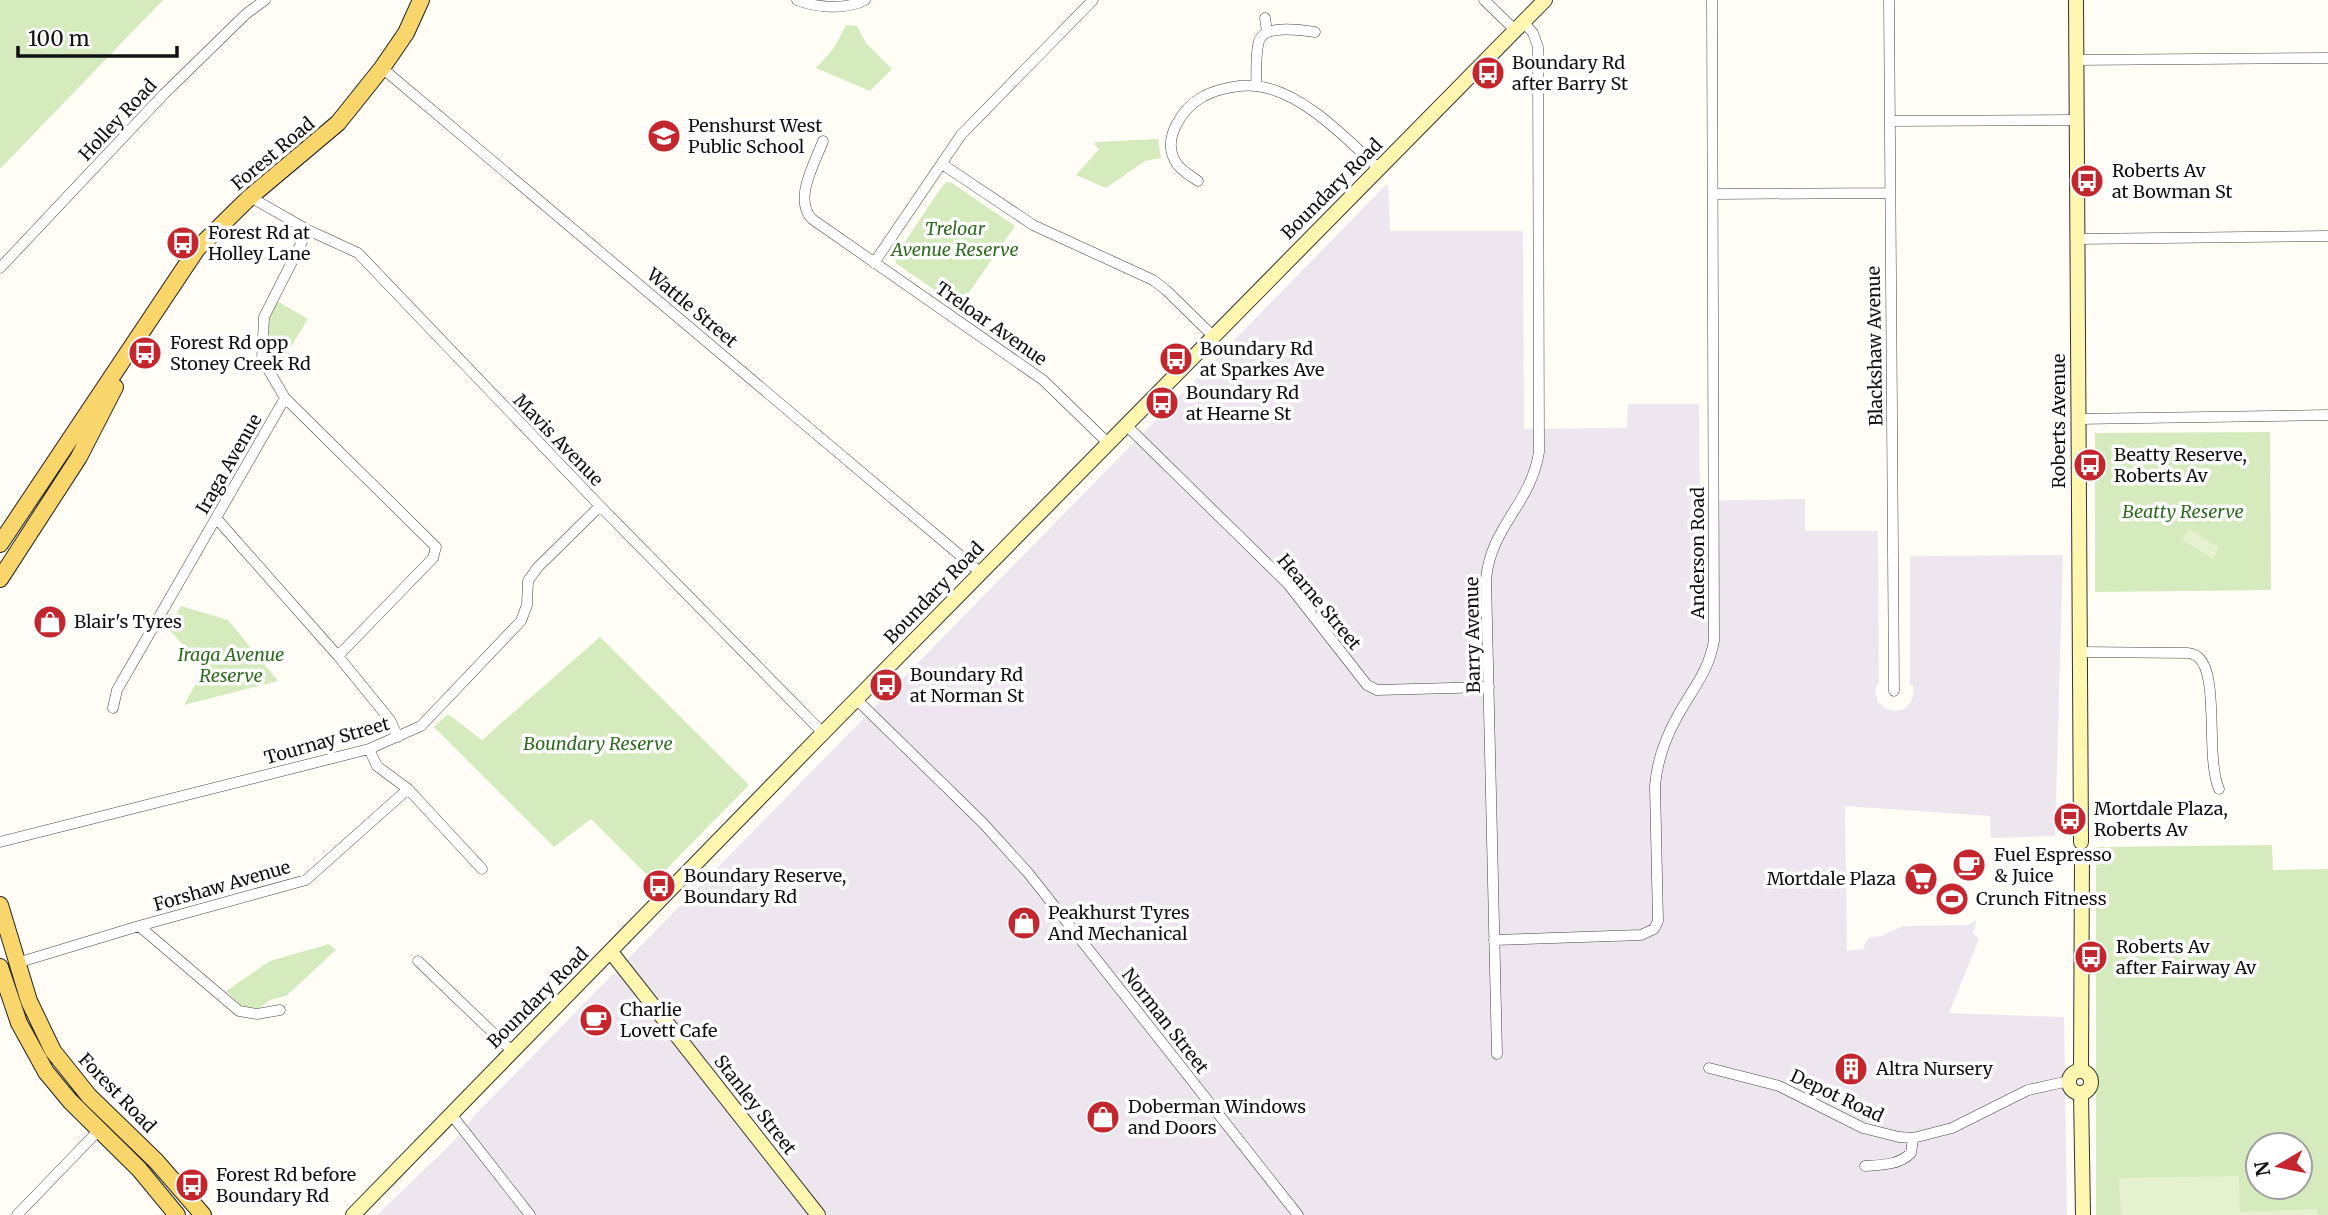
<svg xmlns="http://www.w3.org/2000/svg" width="2328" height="1215" font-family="Merriweather,serif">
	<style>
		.industrial { fill: #eee6ef }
		.green { fill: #d5ebbd; fill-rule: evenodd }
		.pitch { fill: #e6f2cf }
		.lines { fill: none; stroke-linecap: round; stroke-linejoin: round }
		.street-casing { stroke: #444; stroke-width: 11 }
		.secondary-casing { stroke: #333; stroke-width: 16 }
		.primary-casing { stroke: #222; stroke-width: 18 }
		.street { stroke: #fff; stroke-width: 10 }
		.secondary { stroke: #fff6b0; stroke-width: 14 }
		.primary { stroke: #f9d66b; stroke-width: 16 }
		.labels { text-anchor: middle; stroke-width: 7; stroke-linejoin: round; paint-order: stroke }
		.poi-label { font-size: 18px; fill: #111; stroke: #fff; text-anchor: start }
		.street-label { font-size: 18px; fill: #111; stroke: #fff }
		.park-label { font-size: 18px; font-style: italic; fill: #2f6b1f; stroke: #fff }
	</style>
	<rect width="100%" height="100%" fill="#fffdf5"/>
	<path class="industrial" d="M1388,183L1390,231H1523L1524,429L1627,428L1628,404H1699L1700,501L1805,499V531H1878L1879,681L1875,691L1878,702L1886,709L1896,711L1904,709L1911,702L1914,692L1913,685H1910V556L2063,555L2055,836L1991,838L1990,816L1845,806L1847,951L1863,949L1868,938L1881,936L1903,926L1969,925L1977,919L1973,933L1979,939L1949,1013L2064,1017L2067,1215H377L455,1140L474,1116Z"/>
	<path class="green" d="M0,0H163L0,169Z
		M846,25L857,26L866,43L892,69L870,91L816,68L834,48Z
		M1158,139L1161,158L1145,161L1106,188L1076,175L1099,149L1094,144L1096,142Z
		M947,182L952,183L1015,226L959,307L897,264L894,258L943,185Z
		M277,301L308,319L276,371L267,356L268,320Z
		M2270,432L2271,590L2095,592V433Z
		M181,606L228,620L278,681L184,705L204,669L168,628Z
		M600,637L749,785L654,882L591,819L554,847L434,727L448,714L482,740Z
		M2272,845L2273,870L2328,869V1215H2096V847ZM2258,1145H2300V1187H2258Z
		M329,944L336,950L286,996L270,1000L259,1008L243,1007L226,991L270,961Z"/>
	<path class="pitch" d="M2189,529L2219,548L2213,559L2182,540Z
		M2239,1176L2240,1212L2317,1209V1215H2121L2119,1178Z"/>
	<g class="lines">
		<defs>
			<path id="street" d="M797,0C817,8 846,10 865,0
				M1484,0L1515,30
				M1889,0L1894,691
				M1265,18L1267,32
				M2077,60L2328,58
				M382,68L981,573
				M1256,86C1257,72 1255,54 1259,41C1264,24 1301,30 1315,32
				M1890,121L2076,120
				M823,141C815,163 793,199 812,219L1043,380L1109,444
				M942,164L1033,225L1153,280L1166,290L1213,336
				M1198,181C1191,176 1182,171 1177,164C1160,140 1182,108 1204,96C1218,89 1240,84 1256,86C1302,91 1347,139 1379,169
				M1713,194L1889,193
				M250,197L308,230L358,253L600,506L823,733
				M2078,239L2328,236
				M874,263L961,135L1093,0
				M0,268L164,94L246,14L265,0
				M285,398L436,547L433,558L338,656
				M2078,419L2328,415
				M1127,426L1288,584L1367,685L1377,690L1489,687
				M216,518L338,656L390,720L398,737
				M2080,652L2188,653C2190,653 2196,655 2198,657C2220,675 2205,757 2219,789
				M857,700L983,823L1029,874L1298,1215
				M113,708L117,690L285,398L262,359L264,317L308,230
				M369,749L377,766L408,789L482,869
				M0,842L369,749L421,726L521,621L527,605L528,581L538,567L600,506
				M139,926L239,1011L257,1014L280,1010
				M1494,940L1641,935L1654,929L1658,921L1655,786C1657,762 1665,739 1676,719C1691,690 1708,674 1714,641L1712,0
				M418,961L512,1051
				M17,963L139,926L306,880L408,789
				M1497,1054L1486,579C1491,526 1531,504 1539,452L1538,47L1533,33L1523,22
				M1709,1068L1779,1086L1863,1128L1899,1137L1913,1138L1952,1128L2028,1090L2069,1081
				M451,1114L530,1215
				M1865,1166C1882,1165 1899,1165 1911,1153L1913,1138
				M17,1215L99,1130"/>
			<path id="secondary" d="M2076,0L2081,842
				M611,952L818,1215
				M2081,1071L2082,858
				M2069 1082a11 11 0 1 1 22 0a11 11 0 1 1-22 0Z
				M2081,1093L2083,1215
				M353,1215L823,733L1545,0"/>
			<path id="primary" d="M0,544L197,249L250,197L338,123L382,68L406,33L421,0
				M0,579L79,457L115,387
				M0,905L29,1001L53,1051L89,1096L156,1161L203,1215
				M0,967L19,1023L46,1072L70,1101L139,1169L177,1215"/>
		</defs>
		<use href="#street" class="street-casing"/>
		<use href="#secondary" class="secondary-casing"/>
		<use href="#primary" class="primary-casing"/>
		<use href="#street" class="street"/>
		<use href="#secondary" class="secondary"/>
		<use href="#primary" class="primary"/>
	</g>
	<defs>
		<symbol id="bus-disc" viewBox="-11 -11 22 22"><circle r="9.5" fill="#c4262e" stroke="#fff"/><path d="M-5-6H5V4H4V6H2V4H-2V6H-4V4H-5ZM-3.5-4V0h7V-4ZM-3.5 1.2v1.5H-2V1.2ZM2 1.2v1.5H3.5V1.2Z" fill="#fff"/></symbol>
		<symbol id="school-disc" viewBox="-11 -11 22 22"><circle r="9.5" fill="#c4262e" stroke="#fff"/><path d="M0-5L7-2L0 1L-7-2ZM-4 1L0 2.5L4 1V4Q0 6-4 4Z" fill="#fff"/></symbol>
		<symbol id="shop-disc" viewBox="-11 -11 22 22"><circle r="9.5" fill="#c4262e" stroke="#fff"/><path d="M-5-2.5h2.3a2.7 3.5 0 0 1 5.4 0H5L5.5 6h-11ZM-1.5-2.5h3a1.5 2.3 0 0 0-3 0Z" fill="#fff"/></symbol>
		<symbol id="cafe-disc" viewBox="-11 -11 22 22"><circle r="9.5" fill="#c4262e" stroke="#fff"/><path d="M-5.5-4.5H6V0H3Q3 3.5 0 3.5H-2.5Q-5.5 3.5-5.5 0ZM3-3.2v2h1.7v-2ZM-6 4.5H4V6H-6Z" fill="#fff"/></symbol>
		<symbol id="supermarket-disc" viewBox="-11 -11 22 22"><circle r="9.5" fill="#c4262e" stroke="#fff"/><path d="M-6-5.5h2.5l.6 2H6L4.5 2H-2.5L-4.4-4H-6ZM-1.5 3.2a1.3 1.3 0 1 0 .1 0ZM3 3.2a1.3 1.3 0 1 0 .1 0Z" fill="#fff"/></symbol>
		<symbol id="stadium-disc" viewBox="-11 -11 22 22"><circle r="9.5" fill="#c4262e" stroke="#fff"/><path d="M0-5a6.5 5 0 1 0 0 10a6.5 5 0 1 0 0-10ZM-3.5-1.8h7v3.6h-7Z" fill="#fff"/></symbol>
		<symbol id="building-disc" viewBox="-11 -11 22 22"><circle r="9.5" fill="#c4262e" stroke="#fff"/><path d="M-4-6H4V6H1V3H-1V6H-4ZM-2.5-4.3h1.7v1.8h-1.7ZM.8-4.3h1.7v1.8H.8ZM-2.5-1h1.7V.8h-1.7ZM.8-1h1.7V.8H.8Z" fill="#fff"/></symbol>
	</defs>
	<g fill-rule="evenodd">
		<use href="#bus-disc" x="1469" y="54" width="38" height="38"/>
		<use href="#school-disc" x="645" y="117" width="38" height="38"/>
		<use href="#bus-disc" x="2068" y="162" width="38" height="38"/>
		<use href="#bus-disc" x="164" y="224" width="38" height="38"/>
		<use href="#bus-disc" x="126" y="334" width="38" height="38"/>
		<use href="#bus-disc" x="1157" y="340" width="38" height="38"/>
		<use href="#bus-disc" x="1143" y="384" width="38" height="38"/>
		<use href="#bus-disc" x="2071" y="446" width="38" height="38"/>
		<use href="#shop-disc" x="31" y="603" width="38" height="38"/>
		<use href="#bus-disc" x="867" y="666" width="38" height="38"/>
		<use href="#bus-disc" x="2051" y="800" width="38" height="38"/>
		<use href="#cafe-disc" x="1950" y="846" width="38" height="38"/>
		<use href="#supermarket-disc" x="1902" y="860" width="38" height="38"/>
		<use href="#bus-disc" x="640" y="867" width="38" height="38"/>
		<use href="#stadium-disc" x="1933" y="880" width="38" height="38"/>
		<use href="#shop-disc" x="1005" y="904" width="38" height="38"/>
		<use href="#bus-disc" x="2072" y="938" width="38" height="38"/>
		<use href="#cafe-disc" x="577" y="1001" width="38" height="38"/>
		<use href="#building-disc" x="1832" y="1050" width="38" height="38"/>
		<use href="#shop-disc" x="1084" y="1098" width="38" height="38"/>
		<use href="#bus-disc" x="173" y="1166" width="38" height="38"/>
	</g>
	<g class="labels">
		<g class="poi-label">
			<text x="1512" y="69">Boundary Rd<tspan x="1512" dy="21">after Barry St</tspan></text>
			<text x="688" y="132">Penshurst West<tspan x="688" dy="21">Public School</tspan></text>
			<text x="2112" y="177">Roberts Av<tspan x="2112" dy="21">at Bowman St</tspan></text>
			<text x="208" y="239">Forest Rd at<tspan x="208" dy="21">Holley Lane</tspan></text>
			<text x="170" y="349">Forest Rd opp<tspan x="170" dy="21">Stoney Creek Rd</tspan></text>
			<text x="1200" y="355">Boundary Rd<tspan x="1200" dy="21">at Sparkes Ave</tspan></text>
			<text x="1186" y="399">Boundary Rd<tspan x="1186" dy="21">at Hearne St</tspan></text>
			<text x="2114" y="461">Beatty Reserve,<tspan x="2114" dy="21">Roberts Av</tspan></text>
			<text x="74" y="628">Blair's Tyres</text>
			<text x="910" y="681">Boundary Rd<tspan x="910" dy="21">at Norman St</tspan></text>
			<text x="2094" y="815">Mortdale Plaza,<tspan x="2094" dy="21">Roberts Av</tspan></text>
			<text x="1994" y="861">Fuel Espresso<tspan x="1994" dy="21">&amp; Juice</tspan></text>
			<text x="684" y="882">Boundary Reserve,<tspan x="684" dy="21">Boundary Rd</tspan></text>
			<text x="1896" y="885" text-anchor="end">Mortdale Plaza</text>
			<text x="1976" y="905">Crunch Fitness</text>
			<text x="1048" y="919">Peakhurst Tyres<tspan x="1048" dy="21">And Mechanical</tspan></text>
			<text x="2116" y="953">Roberts Av<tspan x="2116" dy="21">after Fairway Av</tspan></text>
			<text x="620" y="1016">Charlie<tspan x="620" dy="21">Lovett Cafe</tspan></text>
			<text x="1876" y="1075">Altra Nursery</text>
			<text x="1128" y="1113">Doberman Windows<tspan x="1128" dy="21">and Doors</tspan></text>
			<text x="216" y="1181">Forest Rd before<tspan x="216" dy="21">Boundary Rd</tspan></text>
		</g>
		<g class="street-label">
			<text transform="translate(118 120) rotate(-47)" y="6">Holley Road</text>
			<text transform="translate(273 154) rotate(-40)" y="6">Forest Road</text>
			<text transform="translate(1332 189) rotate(-45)" y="6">Boundary Road</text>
			<text transform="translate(692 308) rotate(40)" y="6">Wattle Street</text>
			<text transform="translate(991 324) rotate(35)" y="6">Treloar Avenue</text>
			<text transform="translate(1875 346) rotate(-91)" y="6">Blackshaw Avenue</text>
			<text transform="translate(2059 421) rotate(-90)" y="6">Roberts Avenue</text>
			<text transform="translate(558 440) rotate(46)" y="6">Mavis Avenue</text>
			<text transform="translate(229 464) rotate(-60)" y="6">Iraga Avenue</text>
			<text transform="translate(1698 553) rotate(-90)" y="6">Anderson Road</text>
			<text transform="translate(934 593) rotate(-46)" y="6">Boundary Road</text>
			<text transform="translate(1319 602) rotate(50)" y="6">Hearne Street</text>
			<text transform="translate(1473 635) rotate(-91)" y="6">Barry Avenue</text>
			<text transform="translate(327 741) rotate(-16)" y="6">Tournay Street</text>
			<text transform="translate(222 886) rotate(-16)" y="6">Forshaw Avenue</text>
			<text transform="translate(538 998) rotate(-45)" y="6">Boundary Road</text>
			<text transform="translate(1165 1021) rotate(52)" y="6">Norman Street</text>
			<text transform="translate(117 1093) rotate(46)" y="6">Forest Road</text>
			<text transform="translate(1837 1096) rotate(25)" y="6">Depot Road</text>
			<text transform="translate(755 1105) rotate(52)" y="6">Stanley Street</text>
		</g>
		<g class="park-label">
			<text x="955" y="235">Treloar<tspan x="955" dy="21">Avenue Reserve</tspan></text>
			<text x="2183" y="518">Beatty Reserve</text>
			<text x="231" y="661">Iraga Avenue<tspan x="231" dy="21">Reserve</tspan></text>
			<text x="598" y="750">Boundary Reserve</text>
		</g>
	</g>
	<g transform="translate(2279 1166) rotate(260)"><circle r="33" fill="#ffffff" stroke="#a0a0a0" stroke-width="2"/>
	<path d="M0-5L12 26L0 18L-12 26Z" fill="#c4262e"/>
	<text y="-10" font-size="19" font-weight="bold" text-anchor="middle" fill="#111111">N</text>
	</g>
	<path d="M18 46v10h159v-10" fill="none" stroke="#111111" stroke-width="3.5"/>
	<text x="28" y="46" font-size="21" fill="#111111" stroke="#ffffff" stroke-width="5" paint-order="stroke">100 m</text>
</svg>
